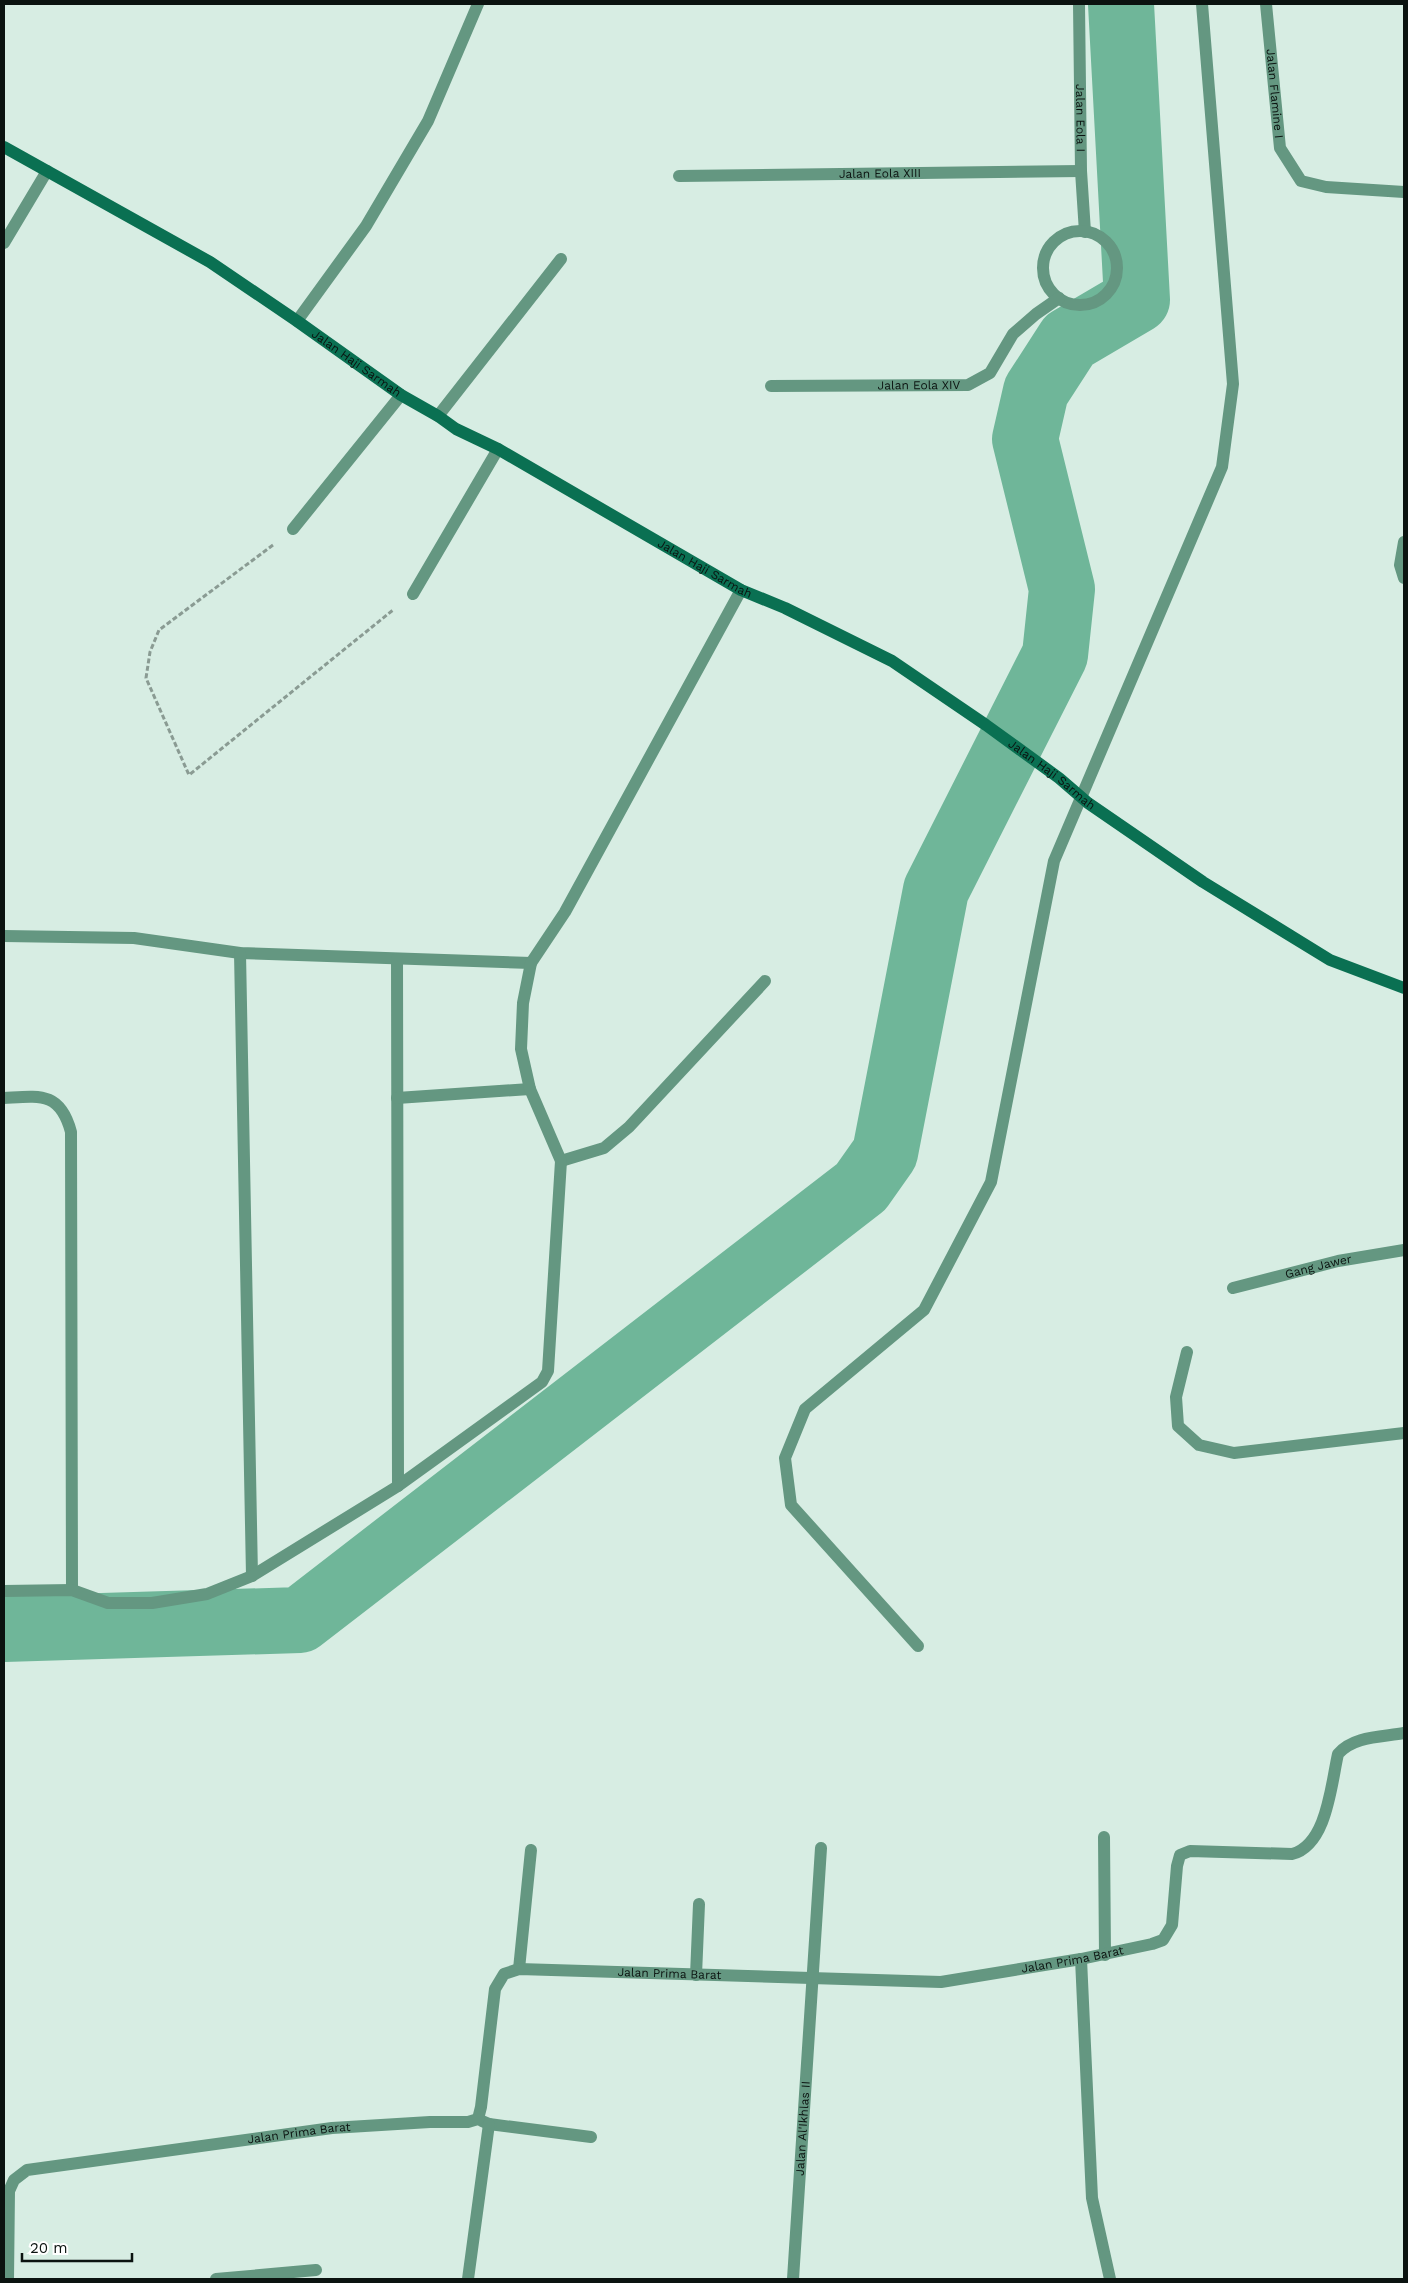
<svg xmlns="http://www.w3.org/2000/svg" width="1408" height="2283" font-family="'Work Sans',sans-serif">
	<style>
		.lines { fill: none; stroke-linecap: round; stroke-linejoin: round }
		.river { stroke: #6fb699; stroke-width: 66 }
		.path { stroke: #8a9b93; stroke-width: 3; stroke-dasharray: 5 2.5; stroke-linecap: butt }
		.street { stroke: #649781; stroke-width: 12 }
		.secondary { stroke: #0a7052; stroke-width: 12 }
		.labels { text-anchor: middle; stroke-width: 4.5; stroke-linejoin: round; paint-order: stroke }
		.street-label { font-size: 12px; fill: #0b1310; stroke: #fff }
	</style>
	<rect width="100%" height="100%" fill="#d7ede3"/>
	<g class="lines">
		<path class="river" d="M4,1629L300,1620L861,1187L885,1153L936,890L1055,655L1062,589L1025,439L1036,391L1069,340L1137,300L1121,4"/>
		<path class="path" d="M273,545L159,630L150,652L146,678L189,775L393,610"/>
		<g class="street">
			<path id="s1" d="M1079,4L1081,171L1085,232"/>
			<path id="s2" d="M1266,4L1280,148L1301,181L1326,187L1404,192"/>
			<path id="s3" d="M679,176L1081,171"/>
			<circle cx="1080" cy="268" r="37"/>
			<path d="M4,243L47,171"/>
			<path d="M297,321L366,226L428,121L478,4"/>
			<path id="s4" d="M771,386L968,385L990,373L1013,334L1036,314L1059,298"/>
			<path d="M438,416L561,259"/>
			<path d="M293,529L401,395"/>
			<path d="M1404,542L1400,565L1404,578"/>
			<path d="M413,594L498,449"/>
			<path d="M4,936L134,938L240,953L531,963"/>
			<path d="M240,953L252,1576"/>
			<path d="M397,959L398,1486"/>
			<path d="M4,1098C39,1096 60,1091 71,1132L72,1590"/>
			<path d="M397,1098L530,1089"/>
			<path d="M561,1161L604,1148L629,1127L765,981"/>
			<path id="s5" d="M1233,1288L1338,1261L1404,1250"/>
			<path d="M1187,1352L1176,1397L1178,1426L1199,1445L1234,1453L1404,1433"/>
			<path d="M4,1591L72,1590L108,1603H152L207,1594L252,1576L398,1486L542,1382L548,1371L561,1161L530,1089L521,1049L523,1003L531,963L565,912L741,590"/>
			<path d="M918,1646L791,1505L785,1458L805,1409L924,1310L991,1182L1054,861L1222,467L1233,384L1202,4"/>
			<path d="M1104,1837L1105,1955"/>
			<path d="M1081,1959L1092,2198L1110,2279"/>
			<path d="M519,1969L531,1850"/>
			<path d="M696,1975L699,1904"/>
			<path d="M482,2121L489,2124L591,2137"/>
			<path id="s6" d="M8,2279L9,2191L14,2180L27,2170L332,2128L430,2122H468L478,2119L481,2107L495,1989L504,1974L519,1969L941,1982L1081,1959L1152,1944L1163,1940L1172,1925L1177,1866L1180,1855L1190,1851L1292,1854C1327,1845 1331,1785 1338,1754C1353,1736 1382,1737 1404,1733"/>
			<path d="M216,2279L316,2270"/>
			<path d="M468,2279L489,2124"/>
			<path id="s7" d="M793,2279L821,1848"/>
		</g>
		<path class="secondary" id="s8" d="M4,147L210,262L297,321L401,395L438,416L456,429L498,449L741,590L785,608L892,661L986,725L1059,778L1088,803L1203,882L1330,960L1404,988"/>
	</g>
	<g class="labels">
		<g class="street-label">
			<text dy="4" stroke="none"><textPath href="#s2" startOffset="90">Jalan Flamine I</textPath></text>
			<text dy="4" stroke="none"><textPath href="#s1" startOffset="114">Jalan Eola I</textPath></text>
			<text dy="4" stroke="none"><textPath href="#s3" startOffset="201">Jalan Eola XIII</textPath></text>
			<text dy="4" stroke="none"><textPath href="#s8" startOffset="414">Jalan Haji Sarmah</textPath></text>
			<text dy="4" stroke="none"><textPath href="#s4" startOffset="148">Jalan Eola XIV</textPath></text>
			<text dy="4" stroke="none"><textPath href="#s8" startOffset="819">Jalan Haji Sarmah</textPath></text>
			<text dy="4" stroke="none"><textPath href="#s8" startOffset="1224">Jalan Haji Sarmah</textPath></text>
			<text dy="4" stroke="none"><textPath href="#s5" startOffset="88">Gang Jawer</textPath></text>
			<text dy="4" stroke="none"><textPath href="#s6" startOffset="1291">Jalan Prima Barat</textPath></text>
			<text dy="4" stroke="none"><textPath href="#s6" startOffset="886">Jalan Prima Barat</textPath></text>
			<text dy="4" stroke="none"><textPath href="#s7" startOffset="151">Jalan Al'Ikhlas II</textPath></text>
			<text dy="4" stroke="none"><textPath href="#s6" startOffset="391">Jalan Prima Barat</textPath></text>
		</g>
	</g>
	<rect width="1408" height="2283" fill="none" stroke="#0b1310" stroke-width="10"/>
	<path d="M22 2253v8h110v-8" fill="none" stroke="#0b1310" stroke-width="2.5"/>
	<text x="30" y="2253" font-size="15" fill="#0b1310" stroke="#ffffff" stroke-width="4" paint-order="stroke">20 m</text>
</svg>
